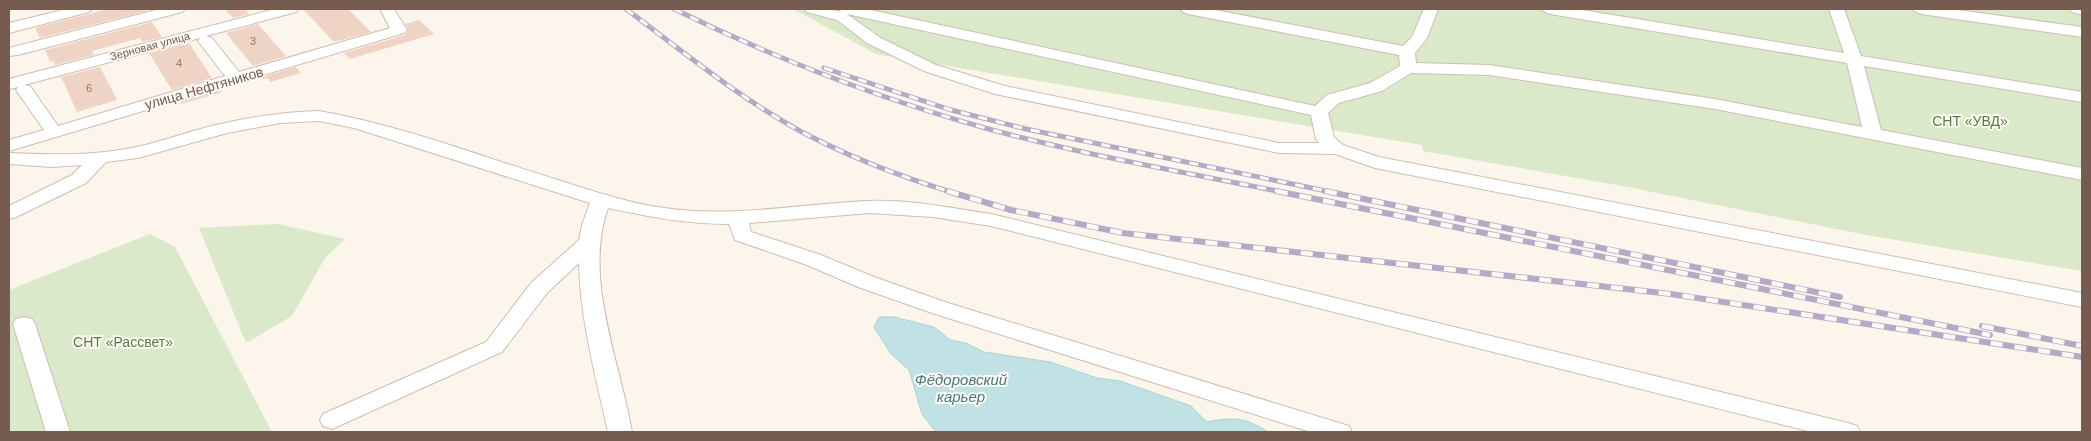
<svg xmlns="http://www.w3.org/2000/svg" width="2091" height="441" font-family="Arial,sans-serif">
	<style>
		.green { fill: #d9e9ca }
		.water { fill: #c1e2e5; stroke: #a8d2d6 }
		.building { fill: #efd3c5 }
		.lines { fill: none; stroke-linecap: round; stroke-linejoin: round }
		.minor-casing { stroke: #cebdb2; stroke-width: 2 }
		.minor { fill: #fff; fill-rule: evenodd }
		.rail-far1-casing { stroke: #b7a9c6; stroke-width: 5 }
		.rail-casing { stroke: #b7a9c6; stroke-width: 6 }
		.rail-far1 { stroke: #fef9f3; stroke-width: 3; stroke-dasharray: 9; stroke-linecap: butt }
		.rail { stroke: #fef9f3; stroke-width: 4.5; stroke-dasharray: 12; stroke-linecap: butt }
		.labels { text-anchor: middle; stroke-width: 4; stroke-linejoin: round; paint-order: stroke }
		.number-label { font-size: 11px; fill: #94796d }
		.far-street-label { font-size: 11px; fill: #765b50; stroke: #fef9f3 }
		.street-label { font-size: 14px; fill: #765b50; stroke: #fef9f3 }
		.park-label { font-size: 14px; fill: #5a7b48; stroke: #fef9f3 }
		.water-label { font-size: 15px; font-style: italic; fill: #477b80; stroke: #fef9f3 }
	</style>
	<rect width="100%" height="100%" fill="#fcf5ec"/>
	<path class="green" d="M793,9H2068L2082,15V271L1866,235L1628,187L1423,151L1422,145L876,54Z
		M278,224L345,239L325,258L292,316L246,343L199,228Z
		M150,234L175,247L272,432H9V290Z"/>
	<path class="water" d="M879,317H894L934,327L950,340L966,343L984,352L1050,362L1097,378L1120,381L1191,406L1207,422C1232,417 1246,417 1268,432H936L922,414L909,370L891,354L874,327Z"/>
	<path class="building" d="M108,9H145L146,11L40,38L35,28Z
		M225,9H245L249,14L233,18Z
		M303,9H348L371,32L334,42Z
		M419,20L434,34L350,59L344,53L405,35L409,30L405,24Z
		M152,22L162,37L142,42L140,38L92,51L94,55L55,65L54,61L50,62L45,50Z
		M258,24L286,56L253,66L226,33Z
		M189,43L212,78L172,90L149,53Z
		M100,67L117,100L77,112L61,77Z
		M296,67L301,73L270,82L268,78L264,79L262,77Z
		M221,90L222,92L181,104L180,102Z"/>
	<g class="lines">
		<defs>
			<path id="minor" d="M67,9H92L89,12L9,33V23Z
				M160,9H185L182,12L18,55L9,56V48Z
				M275,9H299L296,12L206,36L212,38L239,72L390,28L380,9H394L407,30L404,33L9,151V140L44,130L16,90L18,87L9,89V79ZM200,38L198,41L225,76L58,126L30,86L24,85Z
				M804,9H828L841,12L839,9H866L1315,106L1327,95L1370,83L1400,66L1399,55L1188,14L1183,12L1181,9H1210L1403,46L1412,37L1424,9H1438L1427,38L1415,53L1416,63L1489,65L1715,99L1862,127L1847,63L1550,14L1545,12L1542,9H1576L1844,53L1829,9H1844L1861,56L2082,92V102L1864,66L1881,130L2082,168V180L1715,109L1489,75L1411,73L1382,91L1339,103L1328,113L1334,137L1343,145L1379,157L2082,293V307L1375,168L1335,154L1279,153L995,94L924,71L867,43L837,20L807,12ZM847,14L1311,115L1316,139L1319,143H1279L1005,86L936,65L879,37Z
				M1913,9H1951L2082,27V37L1921,14L1916,12Z
				M2069,9H2082V15L2072,12Z
				M319,111C399,125 477,155 555,179C590,190 627,203 664,208C732,218 799,204 867,201C908,199 951,208 991,214L1848,423L1857,426L1860,432H1812L991,226L933,217L869,213L749,223L751,232L821,255L874,277L948,303L1349,426L1352,432H1311L932,313L858,287L807,265L735,240L729,224C685,224 651,217 608,208C583,279 620,361 632,432H608C596,377 580,319 579,263L547,293L502,352L332,429L323,426L320,420L323,414L486,342L531,283L579,240L582,225L590,203L354,128L319,121L280,123L227,133L138,158L106,162L86,183L16,217L9,219V206L72,175L82,165L52,167L9,164V153C52,155 94,156 137,147C167,140 195,129 225,123C256,116 287,112 319,111Z
				M24,317L32,319L35,324L70,432H46L13,324L16,319Z"/>
		</defs>
		<use href="#minor" class="minor-casing"/>
		<use href="#minor" class="minor"/>
		<defs>
			<path id="rail-far1" d="M626,9C682,51 738,97 800,131C847,156 899,176 951,192
				M674,9C774,58 878,98 985,128C1083,155 1183,172 1282,192
				M824,68L951,110L1026,129L1331,192"/>
			<path id="rail" d="M947,191L1011,210L1123,233L1671,294L2082,357
				M1276,191L1990,335
				M1325,191L1840,297
				M1982,326L2082,346"/>
		</defs>
		<use href="#rail-far1" class="rail-far1-casing"/>
		<use href="#rail" class="rail-casing"/>
		<use href="#rail-far1" class="rail-far1"/>
		<use href="#rail" class="rail"/>
	</g>
	<g class="labels">
		<g class="number-label">
			<text x="253" y="45">3</text>
			<text x="179" y="67">4</text>
			<text x="89" y="92">6</text>
		</g>
		<g class="far-street-label">
			<text transform="translate(150 46) rotate(-15)" y="4">Зерновая улица</text>
		</g>
		<g class="street-label">
			<text transform="translate(204 88) rotate(-16)" y="5">улица Нефтяников</text>
		</g>
		<g class="park-label">
			<text x="1970" y="126">СНТ «УВД»</text>
			<text x="123" y="347">СНТ «Рассвет»</text>
		</g>
		<g class="water-label">
			<text x="961" y="385">Фёдоровский<tspan x="961" dy="17">карьер</tspan></text>
		</g>
	</g>
	<rect width="2091" height="441" fill="none" stroke="#765b50" stroke-width="20"/>
</svg>
